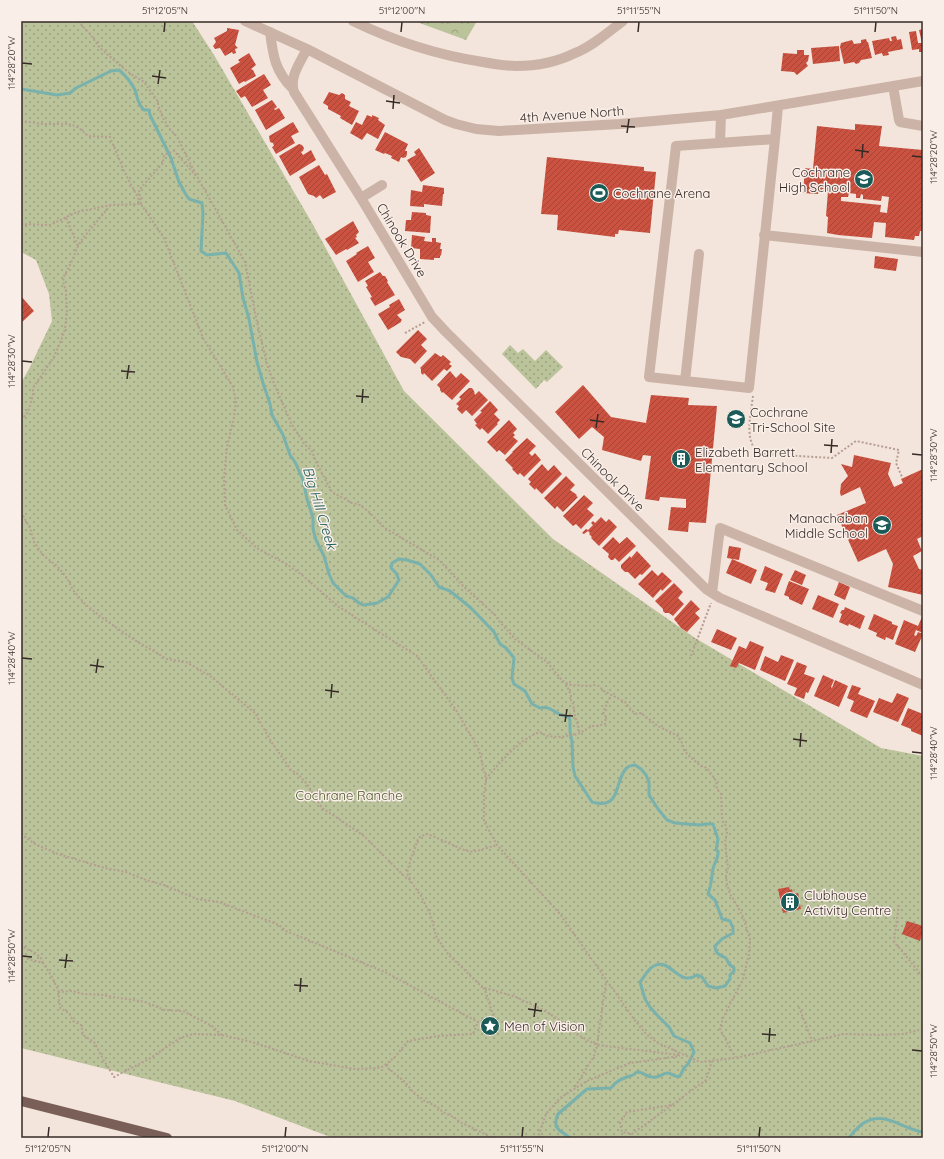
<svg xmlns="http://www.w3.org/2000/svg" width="944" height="1159" font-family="Quicksand,sans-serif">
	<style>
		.forest { fill: url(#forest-crowns) }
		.park { fill: url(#park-dots) }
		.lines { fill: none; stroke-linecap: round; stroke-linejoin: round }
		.stream { stroke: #79b1ac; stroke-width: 3 }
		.building { fill: url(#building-hatch); fill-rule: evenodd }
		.path { stroke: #b79d91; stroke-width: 2; stroke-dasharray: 2 2; stroke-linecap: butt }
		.minor { stroke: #ccb3a7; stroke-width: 10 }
		.major { stroke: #7a5f58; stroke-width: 10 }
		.ticks { fill: none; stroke: #372b28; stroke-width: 1.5 }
		.labels { text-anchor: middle; stroke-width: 3; stroke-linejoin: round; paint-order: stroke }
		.street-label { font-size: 13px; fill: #372b28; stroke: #faefe8 }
		.poi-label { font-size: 13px; fill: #372b28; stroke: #faefe8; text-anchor: start }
		.park-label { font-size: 13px; fill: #4c572a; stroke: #faefe8 }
		.water-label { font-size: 14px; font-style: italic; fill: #1b5b57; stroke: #faefe8 }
		.neatline { fill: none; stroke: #372b28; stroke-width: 1.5 }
		.ticks-label { font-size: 10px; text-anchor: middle; fill: #372b28 }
	</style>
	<defs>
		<pattern id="forest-crowns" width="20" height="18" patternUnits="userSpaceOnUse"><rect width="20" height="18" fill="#bac39a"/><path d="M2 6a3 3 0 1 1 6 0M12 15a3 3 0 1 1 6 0" fill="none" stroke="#989f7e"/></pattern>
		<pattern id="park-dots" width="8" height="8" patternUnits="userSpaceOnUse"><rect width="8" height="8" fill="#bac39a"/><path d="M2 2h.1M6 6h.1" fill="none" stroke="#989f7e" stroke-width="1.8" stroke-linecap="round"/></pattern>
		<pattern id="building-hatch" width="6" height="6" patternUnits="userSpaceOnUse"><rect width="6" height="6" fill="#cb5241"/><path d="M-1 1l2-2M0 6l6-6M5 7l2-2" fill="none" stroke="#a64436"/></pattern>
	</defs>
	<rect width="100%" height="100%" fill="#f3e5db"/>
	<path class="forest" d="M414,21H477L466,40Z"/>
	<path class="park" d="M21,21H192L214,55L312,223L404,391L553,539L695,638L881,748L923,756V1138H333L235,1101L21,1048V383L30,367L52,321L49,294L36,260L21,252Z
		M510,345L518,353L523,349L535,361L546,350L563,367L547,382L544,380L536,389L502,354Z"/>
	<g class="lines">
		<path class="stream" d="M21,89L57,95L70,93L76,88L111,71L119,70C125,75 131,82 135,90C138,98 137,103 144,110H149L150,115L171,158L179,182L185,193L189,199L202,203L203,213L201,251L207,255L226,253L239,273L243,298L249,319L257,362L263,383L270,404L272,415L283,435L290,455L295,462L303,480L307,499L313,518V529L316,540L324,556L329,574L333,583L346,596L353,598L359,603L363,605L371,604L377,603L388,597L399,580L396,573L391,568L392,563L399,559L407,560L420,564L431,575L439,587L450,591L471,608L494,632L500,644L506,648L514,658L512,678L514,684L525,691L532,704L540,708C548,706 552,710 559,714C562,716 566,716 569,717L570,721V731L572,742L573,767L575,776L592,802C597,803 603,805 608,802C619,798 618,773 628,767C629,766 634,765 635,765L641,769L646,775L649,782V795L658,809L667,820L675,823L700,825L706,824H713L718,839L716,850L718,851C719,858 714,863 713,869C711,879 712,884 708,894L715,900L722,919L730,921L733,928V933L722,939L715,946C715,954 720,955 726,958L729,964L734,968V971L730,975V979L725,986L716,988L708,986L702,977L697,975C677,988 671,955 652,967C647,971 644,977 640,982L645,999L650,1007L657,1015L669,1027L674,1036L690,1043L694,1052L688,1064L684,1068L680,1076C675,1078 673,1074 668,1073C663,1073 660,1077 656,1077C648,1079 645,1073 639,1072C634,1072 637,1073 633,1075C631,1076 629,1076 627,1077C621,1079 615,1082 611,1088L587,1089L558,1114L556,1120V1126L559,1130L570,1138
			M849,1138C853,1132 857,1128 862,1124C885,1109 901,1129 923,1132"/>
	</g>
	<path class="building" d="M227,28L239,30L235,45L238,48L235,49L236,53L233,54L232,52L225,56L220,48L215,49L213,46L216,42L214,38L227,31Z
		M923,29V52H919V49L912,50L909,32L916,31L918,43H922L919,30Z
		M896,36L897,40L901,39L903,49L888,52L889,55L883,56L882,53L875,55L872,41L889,38L890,41H892L891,37Z
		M866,39L867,42H868L872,58L861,60L859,63L856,64L854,62L844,64L840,47L841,43L852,40L854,44L861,43V40Z
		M839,46L840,61L813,64L811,48Z
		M797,50H804V55H809L808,61L806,63L808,66L797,75L794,72L781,71L783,53L797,54Z
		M249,53L256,65L251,69L253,70L256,76L245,82L244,81L239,84L230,68L240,62L238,60Z
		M264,74L271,85L263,90L268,98L252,107L245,96L241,98L236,91Z
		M329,92L339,95L342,93L345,95V99L351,102L349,106L359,111L352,125L340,118L341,116L328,109V106L323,103Z
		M272,100L277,107L274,109L275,110L279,108L285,118L266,130L255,110Z
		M367,115L372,117V115L379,118L378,120L385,125L378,139L367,133L362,140L350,133L356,122L362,125Z
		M293,122L299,132L291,136L295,143L276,154L272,147L274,146L273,143L270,142L269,136Z
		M855,124L882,126L879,146L923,150V231H920L919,236H915L914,240L885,237L886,223L874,222L872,238L838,235L827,233L828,217L826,216L828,191L819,190L818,194L803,193L805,168L813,169L817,126L855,130ZM849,193L856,194V198H860L861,194L863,195V199L881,201L882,196L889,197L887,213L880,212L881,205L841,201V197H848Z
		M385,132L408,144L405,151H407V154L406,157L403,158L401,157L399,162L391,158L392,156L385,153L384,154L375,150Z
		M299,144L302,145L304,148L303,151L301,152L303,155L311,150L316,160L290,176L279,156Z
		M419,148L435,173L421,182L407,160L416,155L414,152Z
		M547,157L644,167V171L656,172L650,233L619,230L618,234H615V237L557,230L558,215L541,214Z
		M319,165L325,175L327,174L336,192L323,199L320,195L316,198L314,196L308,194L299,177Z
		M423,185L444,188V194H443L442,206L424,204V207L410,206L411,190L422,192Z
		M412,212L426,213V215L431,216L430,233L405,231L406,220H411Z
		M353,221L359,232L356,235L357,237L355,238L359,243L347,250L346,249L336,255L325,239Z
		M412,235L425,237L424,241L432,242V238H436V242L441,243L440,249H442L441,256L440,255V258H434V260L420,259V249L411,248Z
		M368,246L375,258L368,262L374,272L358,282L346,261L357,254L356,253Z
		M875,256L898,259L896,271L874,268Z
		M380,272L383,276H385L388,281L387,282L395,295L375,306L370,298L372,297L366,287L368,286L365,281Z
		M21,296L34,311L21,323Z
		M399,299L405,310L397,315L402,320L401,321V322L388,330L378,314L390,307L389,305Z
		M418,330L427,339L421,345L427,351L415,364L410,359L401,357L396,352Z
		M435,353L441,357L443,355L451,362L449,364L452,366L447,371L444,369L432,381L424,373L423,375L421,373V369L420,368Z
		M450,371L456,378L461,373L470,381L452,400L443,392L442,393L440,390V388L437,385Z
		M583,385L611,417L646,423L651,395L689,398L688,405L717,406L706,523L689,522L688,532L668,530L671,507L686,508V499L660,497L659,501L645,499L651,456L643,455L641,461L602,450L604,437L592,427L579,439L555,412Z
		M469,388H472L474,391L475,395L479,391L488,400L472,416L466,410L462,414L457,409L459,406L456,404L461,399L459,397Z
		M490,401L498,410L494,414L500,420L497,423L498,424L488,434L482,428L480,430L475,425L477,424L474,420L482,412L480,411Z
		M509,420L517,429L513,433L515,435L513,437L518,441L505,455L499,450L497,452L487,442Z
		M527,438L536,446L529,453L532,456L535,453L541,460L524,477L520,473L518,475L512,469L513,468L505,460L513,452H512Z
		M854,455L891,463L888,474L894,487L903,483L901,479L923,469V536L917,539L922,551L913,556L919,569L923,570V595L888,587L893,564L886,549L858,562L837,515L866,503L860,487L841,496L840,493L841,484L848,476L841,464L852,467Z
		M542,464L548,471L554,465L562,474L542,494L536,488L535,490L529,484L531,482L528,479Z
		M566,476L575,485L570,490L577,495L576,496L578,497L563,512L557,506L555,509L544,498Z
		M584,495L593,503L587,509L594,515L581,529L576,524L573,526L563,516Z
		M601,517L606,522L609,519L617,527L599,546L591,538L592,537L589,534L590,533L588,531L584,534L582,533L586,529L588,530L593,525L591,523L593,521L595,523Z
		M613,537L619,543V544L627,537L636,546L619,562L615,558L613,560H611L608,557L609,554L602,548Z
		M729,546L741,548L739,560L727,558Z
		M637,551L651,566L642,575L640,574L635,579L628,572H625L621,568V565L630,556L631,558Z
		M732,559L757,570L751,584L726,573Z
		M765,566L783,574L775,593L765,590L768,583L760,580Z
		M652,570L658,576L662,572L672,581L662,591L661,589L653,598L638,584Z
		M795,570L806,575L802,585L790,580Z
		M789,581L809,589L802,605L789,599V597L784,595Z
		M839,582L850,587L845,600L834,595Z
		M674,583L683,592L678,598L684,604L673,616L669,613H665L663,611V609L655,601Z
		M818,595L839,604L833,618L812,609Z
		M691,600L700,609L695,613L700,618L687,632L681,628L674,619Z
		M845,607L865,616L860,629L849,624L848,626L839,622L842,614L840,613L842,610H844Z
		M874,614L892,622V624L898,626L893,640L886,637L885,640L876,636L877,633L868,629Z
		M922,617H923V633L916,630L914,635L916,636L918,632L923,634L915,652L895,644L904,620L918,626Z
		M717,629L737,638L731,650L711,642Z
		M750,641L764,647L755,670L739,663L736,668L730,666L739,646L746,649Z
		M781,655L794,660L785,681L760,670L765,656L778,662Z
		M797,662L807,666L804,674L815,678L808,693L806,692L804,699L794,695L797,688L787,684Z
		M823,675L834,680L831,687L832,688L835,680L848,686L839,707L814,696Z
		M852,685L861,688L858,694L875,701L867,718L850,711L854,701L847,698Z
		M897,693L909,698L898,722L873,712L879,698L892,703Z
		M908,708L923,714V736L911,731V729L901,725Z
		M789,887L790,890L792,889L793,894L798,893L801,909L783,913L778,889Z
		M907,921L923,926V932L920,941L902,934Z"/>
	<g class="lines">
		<path class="path" d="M78,21L90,34L100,48L128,72L144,82L157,100L159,108L163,118L169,128L177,137L196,175
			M21,121C28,122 36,123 43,124C65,125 71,119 88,136L110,137L124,171L140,202
			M141,204L139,190L163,163L164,155L174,151L198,178L245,262L257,322L267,364L273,381L291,423L305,445L312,451L316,462L332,492L352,503L360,505L368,511L385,528L439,560L464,587L495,615L499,621L515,639L547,662L561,679L566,683L571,685L589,686L594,685L599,686L604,691L625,702L632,711L637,714L641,713L658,726L678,736L682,743L684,750L689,756L701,766L707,768L712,775L716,781L717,789L721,794L722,817L723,822L726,826L727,833L725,842L728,868L726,876L727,884L730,894L734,900L743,917L750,939L749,954L743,979L723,1018L720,1029L735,1057
			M66,218L78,246
			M21,224L50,225L77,212L111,205L141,204L164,238L203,338L233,387L236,402L234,417L227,447L224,478L225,505L237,530L258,549L285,563L302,575L339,607L417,656L456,710L479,750L486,779L484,794V821L497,845L560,914L636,1022L646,1034L658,1043L700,1062L735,1058L844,1034L879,1035L903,1034L923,1029
			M405,333L425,322
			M753,396C751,413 742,447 763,454L832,458L856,441L899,450L896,463L902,477
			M21,420L28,412L33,395V388L54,357L62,338L65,329L67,312L66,292L63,281L64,276L71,263L78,246L83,238L110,206
			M21,512L30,528L34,542L43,555L58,567L67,578L73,590L85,604L101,617L133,639L167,659L186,662L209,675L255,713L272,743L291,770L298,774L307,784L322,808L342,821L364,836L404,876L410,880L421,896L431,916L436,936L448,954L482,987L516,997L545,1011L561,1021L576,1034L597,1045L680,1055
			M691,656L711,603
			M566,684L571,695V700L573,704L575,716L579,729V733
			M486,779C497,765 522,737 540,732L547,736L561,737L578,734L592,726H596L605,724L606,717L603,712L611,695
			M21,834L35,844L58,854L105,868L126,872L146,880L164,885L197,899L219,902L279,925L286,931L385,972L478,1022L494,1018L486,993L483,987
			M410,879L407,873L409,865L418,839L421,836L428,834L464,850L473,852L497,845
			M899,905L894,941L896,944L923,977
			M21,944L26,949L34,952L41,958L43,963
			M21,953L28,959L43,963L52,977L59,992
			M799,1007L812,1041
			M222,1035L212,1026L183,1011L165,1010L145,1002L134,1000L112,997L104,995L83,994L73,991L59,992C58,998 60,1002 60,1008L69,1013L73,1021L81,1025L83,1035L94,1042L103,1059L114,1077L149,1059L180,1038L193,1034L222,1035L252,1042L309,1061L355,1069L377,1068L382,1067L395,1057L408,1041L438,1036L473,1034L478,1022
			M387,1064L388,1068L405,1082L413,1092L425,1101L436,1106L443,1112L455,1118L460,1122L493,1138
			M575,1087L594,1056L597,1045L606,982
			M672,1105L632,1134L622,1132L620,1123L627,1112L672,1105L706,1080L712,1061
			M536,1138L538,1137L546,1114L560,1098L587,1081L630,1063L680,1056"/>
		<path class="minor" d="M245,21L307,49L445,120L456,124L476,129L499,131L620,124L721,115L923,81
			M353,21C394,41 437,55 483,62C494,64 505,66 516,66C536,66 557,62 575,53C593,46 608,32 623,21
			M270,32C273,56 275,71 293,89
			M307,49C300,63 289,77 294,92L361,198L432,317L446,332L706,589L720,598L923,685
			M893,86L899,120L900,122L923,126
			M775,139L749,388L649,377L676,146Z
			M775,139L778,106
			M720,143L721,115
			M361,198L382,185
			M764,235L923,252
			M685,381L699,254
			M712,593L720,528L923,611"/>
		<path class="major" d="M21,1101L167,1138"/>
	</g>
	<path class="ticks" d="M164,32L165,22M401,32L402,22M638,32L639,22M875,32L876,22M22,63L32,64M152,76L166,78M158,84L160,70M386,101L400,103M393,109L394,95M621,126L635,127M627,133L629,119M855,150L869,152M912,156L922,157M862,158L863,144M22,361L32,362M121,371L135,372M127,379L129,365M356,396L369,397M362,403L363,389M590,420L604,422M596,428L598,414M824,445L838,446M831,453L832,439M912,454L922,455M22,658L32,659M90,665L104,667M96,673L98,659M325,690L339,692M331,698L332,684M559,715L573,716M565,722L567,709M793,739L807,741M800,747L801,733M912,752L922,753M22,956L32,957M59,960L73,961M65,968L67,954M294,985L308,986M300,992L301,978M528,1009L542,1011M534,1017L536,1003M762,1034L776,1035M769,1042L770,1028M912,1050L922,1051M48,1137L49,1127M285,1137L286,1127M522,1137L523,1127M759,1137L760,1127"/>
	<defs>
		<symbol id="school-disc" viewBox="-11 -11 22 22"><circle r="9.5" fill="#1b5b57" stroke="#faefe8"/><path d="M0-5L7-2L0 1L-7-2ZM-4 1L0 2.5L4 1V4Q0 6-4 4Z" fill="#fff"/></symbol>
		<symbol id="stadium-disc" viewBox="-11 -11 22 22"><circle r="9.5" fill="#1b5b57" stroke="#faefe8"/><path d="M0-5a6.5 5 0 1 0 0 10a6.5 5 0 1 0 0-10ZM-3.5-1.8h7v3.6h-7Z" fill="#fff"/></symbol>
		<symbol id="building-disc" viewBox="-11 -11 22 22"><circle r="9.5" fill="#1b5b57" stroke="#faefe8"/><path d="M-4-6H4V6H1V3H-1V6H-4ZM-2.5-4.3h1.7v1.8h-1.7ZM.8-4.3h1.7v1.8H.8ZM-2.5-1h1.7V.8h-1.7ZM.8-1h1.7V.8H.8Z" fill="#fff"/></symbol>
		<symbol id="sight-disc" viewBox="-11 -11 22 22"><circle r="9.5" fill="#1b5b57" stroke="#faefe8"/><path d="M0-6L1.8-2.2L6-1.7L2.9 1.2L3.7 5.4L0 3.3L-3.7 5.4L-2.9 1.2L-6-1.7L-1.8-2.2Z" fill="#fff"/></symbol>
	</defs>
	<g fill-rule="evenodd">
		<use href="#school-disc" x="853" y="168" width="22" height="22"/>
		<use href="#stadium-disc" x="588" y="182" width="22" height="22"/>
		<use href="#school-disc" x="725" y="408" width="22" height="22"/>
		<use href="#building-disc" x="670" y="448" width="22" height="22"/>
		<use href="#school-disc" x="871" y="514" width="22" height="22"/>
		<use href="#building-disc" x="779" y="891" width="22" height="22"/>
		<use href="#sight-disc" x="479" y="1015" width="22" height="22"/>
	</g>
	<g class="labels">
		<g class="street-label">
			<text transform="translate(572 114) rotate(-4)" y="5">4th Avenue North</text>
			<text transform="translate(402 240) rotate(59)" y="5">Chinook Drive</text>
			<text transform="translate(613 479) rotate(45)" y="5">Chinook Drive</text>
		</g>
		<g class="poi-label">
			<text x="850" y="177" text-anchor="end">Cochrane<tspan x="850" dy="15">High School</tspan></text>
			<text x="613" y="198">Cochrane Arena</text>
			<text x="750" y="417">Cochrane<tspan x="750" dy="15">Tri-School Site</tspan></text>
			<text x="695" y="457">Elizabeth Barrett<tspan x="695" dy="15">Elementary School</tspan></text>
			<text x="868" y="523" text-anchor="end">Manachaban<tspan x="868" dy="15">Middle School</tspan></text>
			<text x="804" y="900">Clubhouse<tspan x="804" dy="15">Activity Centre</tspan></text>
			<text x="504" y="1031">Men of Vision</text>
		</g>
		<g class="park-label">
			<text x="349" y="800">Cochrane Ranche</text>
		</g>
		<g class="water-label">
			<text transform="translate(320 508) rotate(73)" y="5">Big Hill Creek</text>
		</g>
	</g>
	<rect width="944" height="1159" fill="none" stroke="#faefe8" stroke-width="44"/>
	<rect x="22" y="22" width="900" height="1115" class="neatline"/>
	<g class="ticks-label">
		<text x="165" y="14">51°12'05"N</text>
		<text x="402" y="14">51°12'00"N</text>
		<text x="639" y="14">51°11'55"N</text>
		<text x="876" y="14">51°11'50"N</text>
		<text transform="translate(11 63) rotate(-90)" y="4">114°28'20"W</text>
		<text transform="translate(933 157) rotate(-90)" y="4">114°28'20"W</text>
		<text transform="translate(11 361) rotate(-90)" y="4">114°28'30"W</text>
		<text transform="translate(933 455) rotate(-90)" y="4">114°28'30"W</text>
		<text transform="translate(11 658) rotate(-90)" y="4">114°28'40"W</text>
		<text transform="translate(933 753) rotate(-90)" y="4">114°28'40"W</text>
		<text transform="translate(11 956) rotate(-90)" y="4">114°28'50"W</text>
		<text transform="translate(933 1051) rotate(-90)" y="4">114°28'50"W</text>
		<text x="48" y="1152">51°12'05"N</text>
		<text x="285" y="1152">51°12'00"N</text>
		<text x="522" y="1152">51°11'55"N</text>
		<text x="759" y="1152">51°11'50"N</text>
	</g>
</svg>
